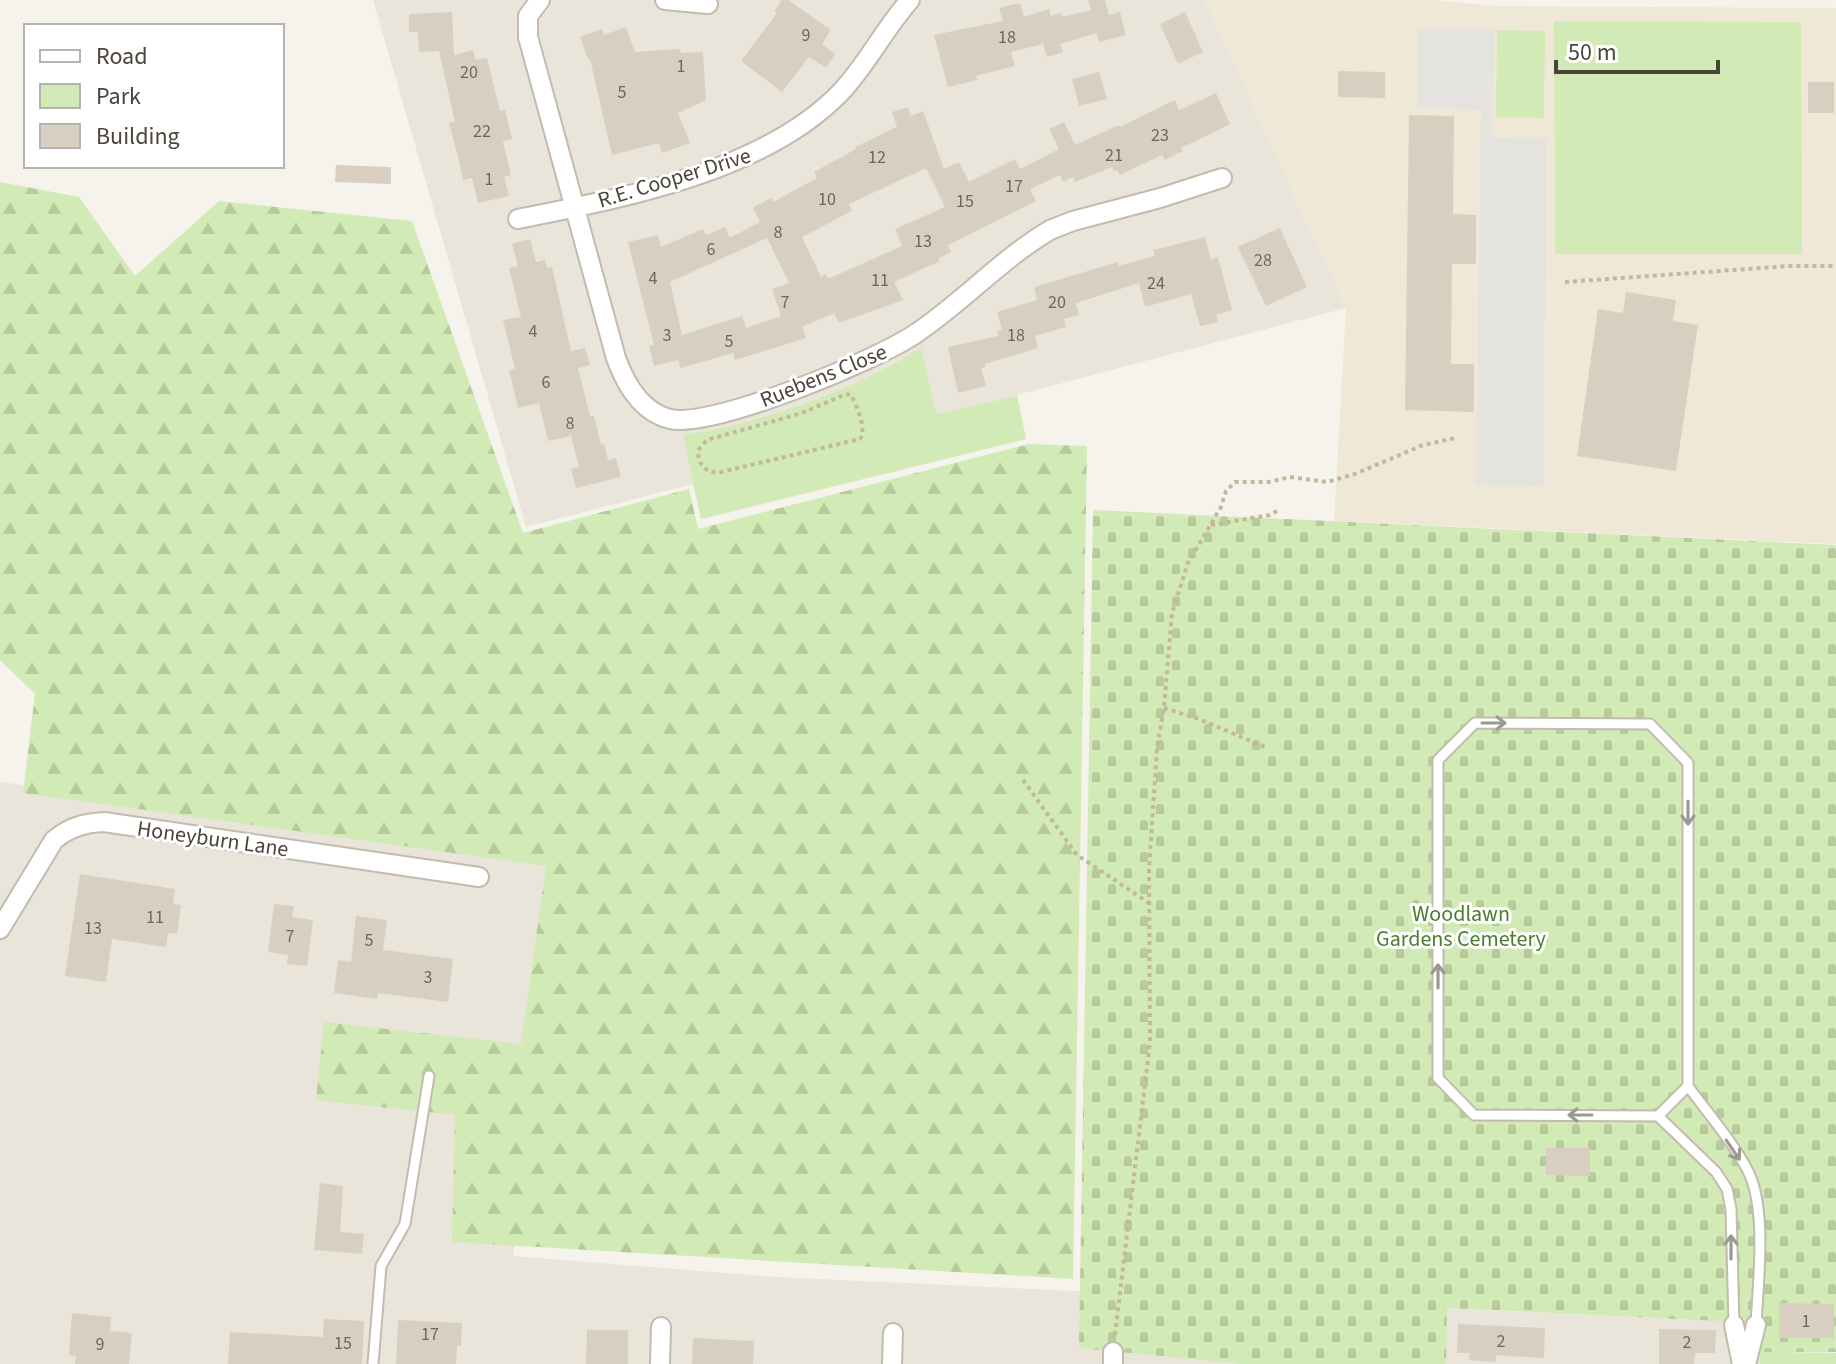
<svg xmlns="http://www.w3.org/2000/svg" width="1836" height="1364" font-family="'Source Sans 3',sans-serif">
	<style>
		.residential { fill: #eae5da }
		.education { fill: #efe8d6 }
		.green { fill: #d2eab5 }
		.forest { fill: url(#forest-firs) }
		.cemetery { fill: url(#cemetery-stones) }
		.parking { fill: #e5e3e0 }
		.building { fill: #d8cfc1; fill-rule: evenodd }
		.lines { fill: none; stroke-linecap: round; stroke-linejoin: round }
		.lane-casing { stroke: #c2bbae; stroke-width: 13 }
		.street-casing { stroke: #c2bbae; stroke-width: 22 }
		.path { stroke: #c4b79f; stroke-width: 4; stroke-dasharray: 4 4; stroke-linecap: butt }
		.lane { stroke: #fff; stroke-width: 9 }
		.street { stroke: #fff; stroke-width: 18 }
		.oneway { stroke: #9c9892 }
		.labels { text-anchor: middle; stroke-width: 6; stroke-linejoin: round; paint-order: stroke }
		.number-label { font-size: 18px; fill: #6e675b }
		.street-label { font-size: 22px; fill: #4b4439; stroke: #fff }
		.park-label { font-size: 22px; fill: #4a7f2a; stroke: #fff }
	</style>
	<defs>
		<pattern id="forest-firs" width="22" height="20" patternUnits="userSpaceOnUse" patternTransform="scale(2)"><rect width="22" height="20" fill="#d2eab5"/><path d="M5 1l3.5 6h-7zM16 11l3.5 6h-7z" fill="#b6ca9c"/></pattern>
		<pattern id="cemetery-stones" width="16" height="16" patternUnits="userSpaceOnUse" patternTransform="scale(2)"><rect width="16" height="16" fill="#d2eab5"/><path d="M2 7V4a2 2 0 0 1 4 0v3zM10 15v-3a2 2 0 0 1 4 0v3z" fill="#b6ca9c"/></pattern>
	</defs>
	<rect width="100%" height="100%" fill="#f6f3ec"/>
	<path class="residential" d="M373,0H1205L1346,308L1017,395L1026,439L701,519L693,484L526,527Z
		M0,782L561,853L513,1256L776,1277L1761,1323V1352L1836,1353V1364H0Z"/>
	<path class="education" d="M1205,0H1432L1496,6L1836,8V544L1334,521L1346,308Z"/>
	<path class="green" d="M1554,21L1801,22L1802,254H1555Z
		M1497,30L1545,31L1544,118L1496,117Z
		M921,348L936,414L1017,396L1026,439L701,519L683,435C763,423 852,391 921,348Z
		M1760,1352L1836,1353V1364H1760Z"/>
	<path class="forest" d="M0,182L79,197L135,276L219,201L412,221L523,533L689,489L698,529L1029,444L1087,446L1073,1279L452,1242L455,1115L316,1100L324,1022L521,1044L546,866L23,793L35,694L0,660Z"/>
	<path class="cemetery" d="M1093,510L1836,545V1352H1761L1760,1323L1447,1308L1446,1364H1244L1079,1348Z"/>
	<path class="parking" d="M1418,28L1494,29L1492,138L1547,139L1543,486L1476,485L1481,110L1417,108Z"/>
	<path class="building" d="M782,0H788L831,30L822,44L835,54L826,68L809,57L782,92L741,61L777,13L774,12Z
		M1088,0H1105L1109,15L1120,12L1126,35L1099,42L1097,33L1060,44L1063,52L1047,57L1043,44L1011,52L1015,66L976,76L977,80L948,87L934,35L1003,21L999,8L1020,3L1024,17L1049,9L1051,16L1061,13L1062,17L1091,10Z
		M452,12L454,55L473,50L476,60L487,58L500,111L505,110L512,139L503,141L511,175L504,177L509,196L478,203L472,178L463,180L458,157L449,123L455,122L439,51L419,52L418,32H409V14Z
		M1185,12L1203,52L1178,64L1160,24Z
		M626,27L635,52L680,49L681,53L703,52L706,100L678,113L690,143L662,153L659,143L612,155L590,59H588L580,37L602,29L604,35Z
		M1338,71L1385,72V98L1338,97Z
		M1099,72L1107,99L1079,106L1072,79Z
		M1808,82H1834V113H1808Z
		M1216,93L1230,124L1181,148L1183,151L1165,160L1162,155L1120,175L1117,170L1114,171L1112,167L1075,182L1073,177L1063,182L1060,175L1030,189L1036,201L948,245L951,252L939,258L940,261L894,282L903,300L839,323L834,313L802,327L806,338L735,360L733,353L681,368L678,360L654,366L649,346L654,345L628,242L658,235L661,247L703,229L706,235L725,227L730,238L760,222L753,207L772,198L773,202L817,178L814,172L856,149L855,147L897,127L892,112L908,107L911,116L923,111L944,169L959,162L969,182L1015,159L1020,169L1059,149L1049,129L1064,122L1075,145L1119,125L1120,127L1175,100L1179,110ZM926,168L945,207L895,229L902,246L828,279L826,274L821,277L802,237L852,211L849,204ZM767,238L789,283L772,289L781,316L746,328L742,316L682,335L670,282Z
		M1409,115L1454,116L1453,214L1476,215V264H1452L1451,364H1474V412L1405,410Z
		M336,165L391,167V184L335,182Z
		M1280,228L1307,287L1266,306L1238,247Z
		M1205,237L1211,260L1218,257L1232,310L1216,315L1218,322L1200,326L1191,294L1145,307L1139,283L1076,303L1079,315L1064,319L1066,327L1035,336L1038,348L985,364L986,367L981,368L986,386L958,393L948,347L998,336L997,331L1002,330L997,312L1037,300L1034,287L1118,262L1119,266L1155,256L1153,250Z
		M530,239L536,262L545,260L547,268L552,267L571,351L585,348L590,365L578,368L590,416H594L601,445L604,444L608,460L616,458L621,477L576,488L571,469L579,467L571,436L548,441L539,403L518,408L509,370L515,369L503,320L521,317L509,268L518,266L512,244Z
		M1626,292L1676,300L1673,321L1698,325L1676,471L1577,456L1598,309L1623,313Z
		M80,874L175,889L173,904L181,905L177,934L168,933L166,947L112,939L106,982L65,976Z
		M274,904L294,906L292,917L313,920L307,966L287,964L288,955L268,952Z
		M356,916L387,920L383,950L453,959L448,1002L378,993L377,999L334,993L338,960L351,962Z
		M1546,1148H1590V1176L1546,1175Z
		M320,1183L343,1186L340,1232L364,1234L362,1254L314,1250Z
		M1779,1303L1834,1304V1338H1779Z
		M72,1313L111,1317L110,1331L132,1333L129,1364H75L76,1356L69,1355Z
		M324,1319L364,1321L362,1364H228L230,1332L323,1337Z
		M398,1320L462,1323L461,1346H457L456,1364H396Z
		M1458,1324L1545,1328L1544,1358L1496,1355V1362L1469,1360L1470,1353H1457Z
		M1659,1329L1716,1330L1715,1353H1695L1694,1364H1659Z
		M587,1330H628V1364H586Z
		M693,1338L754,1341L753,1364H692Z"/>
	<g class="lines">
		<defs>
			<path id="lane" d="M1688,1086C1705,1110 1742,1153 1751,1178C1766,1217 1758,1284 1756,1325
				M1658,1116L1688,1086V763L1650,724L1475,723L1438,760V1078L1474,1115L1658,1116L1716,1172L1727,1189L1731,1209L1734,1325
				M373,1364L381,1266L405,1224L429,1076"/>
			<path id="street" d="M540,0L528,16V37L616,358C625,383 641,412 670,419C711,429 877,360 915,334C962,303 1001,259 1050,230L1073,221L1160,198L1222,178
				M665,0L708,4
				M518,219C623,198 763,172 840,93C867,65 884,29 910,0
				M0,929L54,840C70,827 84,823 104,822L479,877
				M1734,1325L1742,1364
				M660,1364L661,1327
				M892,1364L893,1333
				M1113,1364V1352
				M1746,1364L1756,1325"/>
		</defs>
		<use href="#lane" class="lane-casing"/>
		<use href="#street" class="street-casing"/>
		<path class="path" d="M1565,282L1789,266H1836
			M846,394L851,395C857,407 867,428 860,439L717,473C704,471 698,464 698,450L707,440L802,413Z
			M1211,525L1270,515L1277,511
			M1164,708L1199,719L1265,747
			M1023,780L1077,855L1149,903
			M1115,1335L1150,1042L1149,870L1157,748L1164,708L1172,613L1188,563L1221,507L1226,491L1235,482H1269L1290,477L1327,482L1355,474L1423,445L1456,438"/>
		<use href="#lane" class="lane"/>
		<use href="#street" class="street"/>
	</g>
	<defs><path id="oneway-shaft" d="M-6 0H5M1.5-3L5.5 0L1.5 3" fill="none" stroke-width="1.6" stroke-linecap="round" stroke-linejoin="round" transform="scale(2)"/></defs>
	<g class="oneway">
		<use href="#oneway-shaft" transform="translate(1494 723)"/>
		<use href="#oneway-shaft" transform="translate(1688 813) rotate(90)"/>
		<use href="#oneway-shaft" transform="translate(1438 976) rotate(-90)"/>
		<use href="#oneway-shaft" transform="translate(1580 1115) rotate(-180)"/>
		<use href="#oneway-shaft" transform="translate(1733 1150) rotate(56)"/>
		<use href="#oneway-shaft" transform="translate(1731 1247) rotate(-90)"/>
	</g>
	<g class="labels">
		<g class="number-label">
			<text x="806" y="41">9</text>
			<text x="1007" y="43">18</text>
			<text x="681" y="72">1</text>
			<text x="469" y="78">20</text>
			<text x="622" y="98">5</text>
			<text x="482" y="137">22</text>
			<text x="1160" y="141">23</text>
			<text x="1114" y="161">21</text>
			<text x="877" y="163">12</text>
			<text x="489" y="185">1</text>
			<text x="1014" y="192">17</text>
			<text x="827" y="205">10</text>
			<text x="965" y="207">15</text>
			<text x="778" y="238">8</text>
			<text x="923" y="247">13</text>
			<text x="711" y="255">6</text>
			<text x="1263" y="266">28</text>
			<text x="653" y="284">4</text>
			<text x="880" y="286">11</text>
			<text x="1156" y="289">24</text>
			<text x="785" y="308">7</text>
			<text x="1057" y="308">20</text>
			<text x="533" y="337">4</text>
			<text x="667" y="341">3</text>
			<text x="1016" y="341">18</text>
			<text x="729" y="347">5</text>
			<text x="546" y="388">6</text>
			<text x="570" y="429">8</text>
			<text x="155" y="923">11</text>
			<text x="93" y="934">13</text>
			<text x="290" y="942">7</text>
			<text x="369" y="946">5</text>
			<text x="428" y="983">3</text>
			<text x="1806" y="1327">1</text>
			<text x="430" y="1340">17</text>
			<text x="1501" y="1347">2</text>
			<text x="1687" y="1348">2</text>
			<text x="343" y="1349">15</text>
			<text x="100" y="1350">9</text>
		</g>
		<g class="street-label">
			<text transform="translate(674 177) rotate(-17)" y="8">R.E. Cooper Drive</text>
			<text transform="translate(823 375) rotate(-22)" y="8">Ruebens Close</text>
			<text transform="translate(213 838) rotate(8)" y="8">Honeyburn Lane</text>
		</g>
		<g class="park-label">
			<text x="1461" y="921">Woodlawn<tspan x="1461" dy="25">Gardens Cemetery</tspan></text>
		</g>
	</g>
	<rect x="24" y="24" width="260" height="144" fill="#ffffff" stroke="#b7b4b0" stroke-width="2"/>
	<rect x="40" y="50" width="40" height="12" fill="#ffffff" stroke="#b7b4b0" stroke-width="2"/>
	<text x="96" y="64" font-size="24" fill="#4b4439">Road</text>
	<rect x="40" y="84" width="40" height="24" fill="#d2eab5" stroke="#b7b4b0" stroke-width="2"/>
	<text x="96" y="104" font-size="24" fill="#4b4439">Park</text>
	<rect x="40" y="124" width="40" height="24" fill="#d8cfc1" stroke="#b7b4b0" stroke-width="2"/>
	<text x="96" y="144" font-size="24" fill="#4b4439">Building</text>
	<path d="M1556 60v12h162v-12" fill="none" stroke="#4b4439" stroke-width="4"/>
	<text x="1568" y="60" font-size="24" fill="#4b4439" stroke="#ffffff" stroke-width="6" paint-order="stroke">50 m</text>
</svg>
